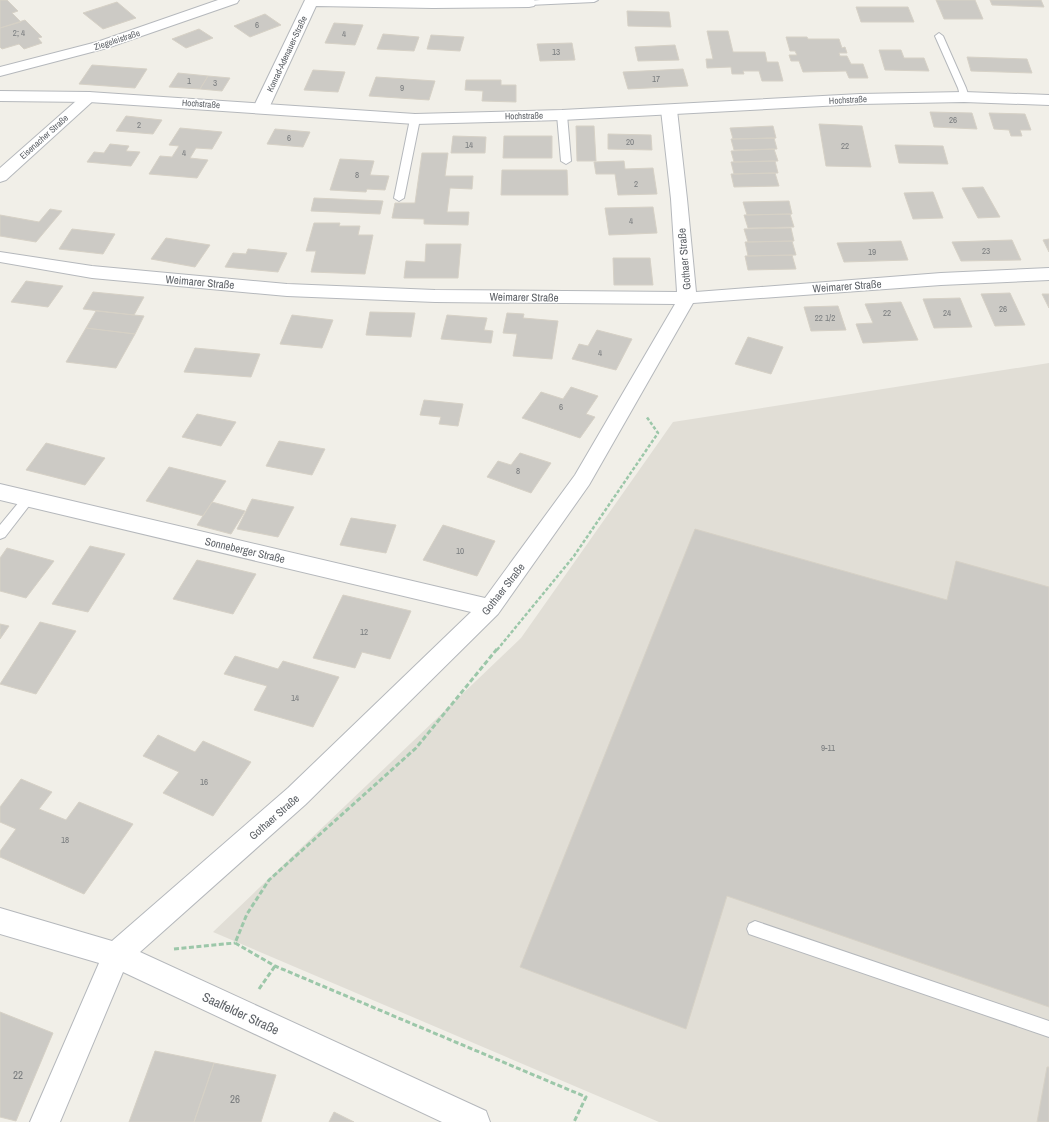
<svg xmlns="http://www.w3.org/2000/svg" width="1049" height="1122" font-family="'Archivo Narrow',sans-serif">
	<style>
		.education { fill: #e1ded6 }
		.building { fill: #cccac5; stroke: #d6d1c6 }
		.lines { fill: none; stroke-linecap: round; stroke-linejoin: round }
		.service-casing { stroke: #b5b8bc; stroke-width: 2 }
		.minor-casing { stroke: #b5b8bc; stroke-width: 2 }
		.tertiary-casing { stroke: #b5b8bc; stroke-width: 2 }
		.path-far1 { stroke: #9cc7a9; stroke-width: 2.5; stroke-dasharray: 3.5 2; stroke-linecap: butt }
		.path { stroke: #9cc7a9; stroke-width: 3; stroke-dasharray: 5 2.5; stroke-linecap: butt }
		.service { fill: #fff; fill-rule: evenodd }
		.minor { fill: #fff; fill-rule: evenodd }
		.tertiary { fill: #fff; fill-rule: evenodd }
		.labels { text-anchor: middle; stroke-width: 3; stroke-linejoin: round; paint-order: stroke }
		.number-label { font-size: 9px; fill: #7a7d7f }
		.far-street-label { font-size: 9px; fill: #5f6368; stroke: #fff }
		.street-label { font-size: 11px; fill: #5f6368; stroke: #fff }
		.near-number-label { font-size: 11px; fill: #7a7d7f }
		.near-street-label { font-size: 13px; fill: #5f6368; stroke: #fff }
	</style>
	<rect width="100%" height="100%" fill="#f1efe8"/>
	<path class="education" d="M1049,363V1122H659L213,932L521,638L673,422Z"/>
	<path class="building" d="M0,0H7L18,11L12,13L21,22L0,28Z
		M936,0H975L983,19H944Z
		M990,0H1041L1044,7L992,5Z
		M117,2L136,18L103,29L83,13Z
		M856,7H908L914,22H861Z
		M627,11L669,12L671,27L628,26Z
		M265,14L281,25L250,37L234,26Z
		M25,20L42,37L38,38L42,43L24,49L19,44L2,49L0,47V28Z
		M334,23L363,25L355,45L325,43Z
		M199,29L213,38L186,48L172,39Z
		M707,31H728L733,52H765L767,62H778L783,81H762L759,71H743L744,74H732L731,67L707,68L706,59H713Z
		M383,34L419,37L414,51L377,49Z
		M431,35L464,37L460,51L427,49Z
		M786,37H807L808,39H839L842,48L845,47L847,53H839L840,56H847L851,64H863L868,78H849L846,71L803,72L799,61H791L789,55H797L795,51H790Z
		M572,43L575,60L540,61L537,44Z
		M675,45L679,60L638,61L635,47Z
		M879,50H901L904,58H924L929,71L885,70Z
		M967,57L1027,59L1032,73L971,71Z
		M92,65L147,69L135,88L79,84Z
		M683,69L688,86L628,89L623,72Z
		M313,70L345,72L338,92L304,90Z
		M178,73L208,76L200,89L169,87Z
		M208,76L230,78L222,91L200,89Z
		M376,77L435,81L429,100L369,96Z
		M466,80H501V85H516V102L482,101L483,91L465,90Z
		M930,112L972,113L977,129L934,127Z
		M989,113L1025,114L1031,130H1020L1022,136H1011L1009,130L994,129Z
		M126,116L162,120L153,134L116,131Z
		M819,124L862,126L871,167L826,166Z
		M576,126H594L596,161H577Z
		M773,126L776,138L733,139L730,128Z
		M180,128L222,132L212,149L196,148L190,158L208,160L197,178L149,174L160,156L172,157L179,146L169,145Z
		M275,129L310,132L303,147L267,144Z
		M608,134L651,135L652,150L608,149Z
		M453,136L486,137L485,153H451Z
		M504,136H552V158H503Z
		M774,138L777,149L734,150L731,139Z
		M110,144L129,146L126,151L140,152L131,166L87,162L94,152L104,153Z
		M895,145L943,146L948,164L899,163Z
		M774,149L778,161L734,162L731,151Z
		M422,153H448L445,176H473L472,189L450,188L447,212H469L468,225L424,224V219L392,218L395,203H415Z
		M340,159L374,161L370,175L389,176L385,190L367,189L366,192L330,190Z
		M624,161L625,169L653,168L657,194L618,195L615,174H596L594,162Z
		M775,161L778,173L734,174L731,162Z
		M502,170H567L568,195H501Z
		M775,173L779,186L734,187L731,174Z
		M983,187L1000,217L978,218L962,188Z
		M933,192L943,218L913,219L904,193Z
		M314,198L383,201L380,214L311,211Z
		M789,201L792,214L747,215L743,202Z
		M653,207L657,233L609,235L605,208Z
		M50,209L62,211L36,242L0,236V215L39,222Z
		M790,214L794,227L748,228L744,215Z
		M314,223H340L339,226H360L358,235H373L365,274L311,272L316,251H306Z
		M791,228L794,241L748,242L744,229Z
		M72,229L115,234L103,254L59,249Z
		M166,238L210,245L195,267L151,259Z
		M1049,239V252L1043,240Z
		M1012,240L1021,260L961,261L952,242Z
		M792,241L796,255L748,256L745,242Z
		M901,241L908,260L844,262L837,243Z
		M426,244H461L458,278H404L406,261L425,262Z
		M248,249L287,253L278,272L225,267L233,253L246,254Z
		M792,255L796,269L748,270L745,256Z
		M613,258H650L653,285H614Z
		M26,281L63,286L48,307L11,302Z
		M93,292L144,297L134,315L83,309Z
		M1010,293L1025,325L995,326L981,294Z
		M1042,294H1049V308Z
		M960,298L972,327L934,328L923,299Z
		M901,302L918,340L863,343L856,324L873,323L865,304Z
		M838,306L846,330L811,331L804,307Z
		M96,311L134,315L144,316L135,334L86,328Z
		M370,312L415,313L411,337L366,335Z
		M507,313L524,314L523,318L558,321L552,359L513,356L517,334L503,333Z
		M292,315L333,320L322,348L280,344Z
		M447,315L487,318L484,330L493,331L491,343L441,339Z
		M86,328L135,334L116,368L66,362Z
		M597,330L632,339L616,370L572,359L579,344L588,346Z
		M748,337L783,347L771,374L735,364Z
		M195,348L260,354L251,377L184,372Z
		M571,387L598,396L586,414L595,417L580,438L522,418L541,392L563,399Z
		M424,400L463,404L458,426L439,424L441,417L420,415Z
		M197,414L236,422L221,446L182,437Z
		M279,441L325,449L312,475L266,466Z
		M46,443L105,458L85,485L26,470Z
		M520,453L551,463L531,493L487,477L498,461L511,465Z
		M169,467L226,481L203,516L146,501Z
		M252,499L294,507L278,537L237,529Z
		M212,502L245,511L231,534L197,525Z
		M351,518L396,525L386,553L340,545Z
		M443,525L495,541L477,576L423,560Z
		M695,529L947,600L956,561L1049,587V1007L727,896L686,1029L520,967Z
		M90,546L125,554L88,612L52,604Z
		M7,548L54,561L26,598L0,591V558Z
		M197,560L256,574L233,614L173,599Z
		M343,595L411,611L390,659L362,652L355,668L313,658Z
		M40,622L76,631L36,694L0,684Z
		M0,624L9,626L0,639Z
		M235,656L278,669L283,661L339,677L313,727L254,710L267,686L224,674Z
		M158,735L195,752L203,741L251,762L213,816L163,793L179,772L143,756Z
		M21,779L52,792L39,809L66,820L79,802L133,824L84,894L0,857V851L16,829L0,822V807Z
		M0,1012L53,1033L16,1121L0,1117Z
		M155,1051L214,1063L194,1122H129Z
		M214,1063L276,1075L261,1122H194Z
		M1047,1067H1049V1122H1037Z
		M334,1112L354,1122H329Z"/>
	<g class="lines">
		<defs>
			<path id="service" d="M540,0H598L594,2L529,5L525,3L529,1Z
				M939,33L943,36L966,88L969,97L967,99H961L958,88L935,36Z
				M562,112L567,115L571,161L566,164L561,161L557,115Z
				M415,116L420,119L404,198L399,201L394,198L410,119Z
				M28,494L32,496L34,499L32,502L5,537L0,539V525L24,496Z
				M755,921L1049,1021V1037L749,934L747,929L749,924Z"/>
			<path id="minor" d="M218,0H239L237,3L107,48L0,76V67L97,42Z
				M305,0H534L536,3L534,6L529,7L433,8L316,6L269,108L266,111L261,113L256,111L253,108Z
				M89,92L94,94L97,97L94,100L6,180L0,182V168L84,94Z
				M669,105L674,107L677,110L687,199L696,292L941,273L1049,268V280L941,285L693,303L589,485L498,614L306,804L140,952L486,1111L490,1122H442L123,972L60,1122H30L99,963L0,934V908L112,941L288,788L471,612L0,500V484L485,598L575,475L675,304L435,302L287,296L92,278L0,262V252L92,266L287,284L435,290L677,292L671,199L661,110L664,107Z"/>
			<path id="tertiary" d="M0,91L89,92L415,114L562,110L860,94L964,92L1049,95V105L964,102L860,104L562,120L415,124L89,102L0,101Z"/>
		</defs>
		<use href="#service" class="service-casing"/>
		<use href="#minor" class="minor-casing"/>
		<use href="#tertiary" class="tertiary-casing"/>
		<path class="path-far1" d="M497,650L574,556L658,433L646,416"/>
		<path class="path" d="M497,649L416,748L269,880L247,914L235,943L275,966L586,1097L574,1122
			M174,949L235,943
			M259,989L275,966"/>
		<use href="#service" class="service"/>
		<use href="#minor" class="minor"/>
		<use href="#tertiary" class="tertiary"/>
	</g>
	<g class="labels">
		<g class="number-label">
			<text x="257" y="28">6</text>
			<text x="19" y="36">2; 4</text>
			<text x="344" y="37">4</text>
			<text x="556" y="55">13</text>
			<text x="656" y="82">17</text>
			<text x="189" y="84">1</text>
			<text x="215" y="86">3</text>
			<text x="402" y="91">9</text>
			<text x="953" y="123">26</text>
			<text x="139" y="128">2</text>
			<text x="289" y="141">6</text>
			<text x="630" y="145">20</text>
			<text x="469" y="148">14</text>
			<text x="845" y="149">22</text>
			<text x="184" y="156">4</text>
			<text x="357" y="178">8</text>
			<text x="636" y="187">2</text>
			<text x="631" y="224">4</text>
			<text x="986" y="254">23</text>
			<text x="872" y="255">19</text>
			<text x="1003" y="312">26</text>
			<text x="887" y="316">22</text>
			<text x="947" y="316">24</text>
			<text x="825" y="321">22 1/2</text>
			<text x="600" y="356">4</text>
			<text x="561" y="410">6</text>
			<text x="518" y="474">8</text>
			<text x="460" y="554">10</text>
			<text x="364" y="635">12</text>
			<text x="295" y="701">14</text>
			<text x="828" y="751">9-11</text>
			<text x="204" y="785">16</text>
			<text x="65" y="843">18</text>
		</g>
		<g class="far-street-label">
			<text transform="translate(117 40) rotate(-18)" y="3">Ziegeleistraße</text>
			<text transform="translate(287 54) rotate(-65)" y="3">Konrad-Adenauer-Straße</text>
			<text transform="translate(848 100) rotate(-3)" y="3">Hochstraße</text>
			<text transform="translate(201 104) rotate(4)" y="3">Hochstraße</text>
			<text transform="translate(524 116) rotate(-1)" y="3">Hochstraße</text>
			<text transform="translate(44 137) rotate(-42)" y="3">Eisenacher Straße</text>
		</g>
		<g class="street-label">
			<text transform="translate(684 259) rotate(-95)" y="4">Gothaer Straße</text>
			<text transform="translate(200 282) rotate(5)" y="4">Weimarer Straße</text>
			<text transform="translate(847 286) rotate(-4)" y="4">Weimarer Straße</text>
			<text transform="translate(524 297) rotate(1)" y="4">Weimarer Straße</text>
			<text transform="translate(245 550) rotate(13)" y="4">Sonneberger Straße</text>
			<text transform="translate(503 589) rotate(-52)" y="4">Gothaer Straße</text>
			<text transform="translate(274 817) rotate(-41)" y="4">Gothaer Straße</text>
		</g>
		<g class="near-number-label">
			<text x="18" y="1079">22</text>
			<text x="235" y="1103">26</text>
		</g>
		<g class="near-street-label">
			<text transform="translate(241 1013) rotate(25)" y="5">Saalfelder Straße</text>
		</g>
	</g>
</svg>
